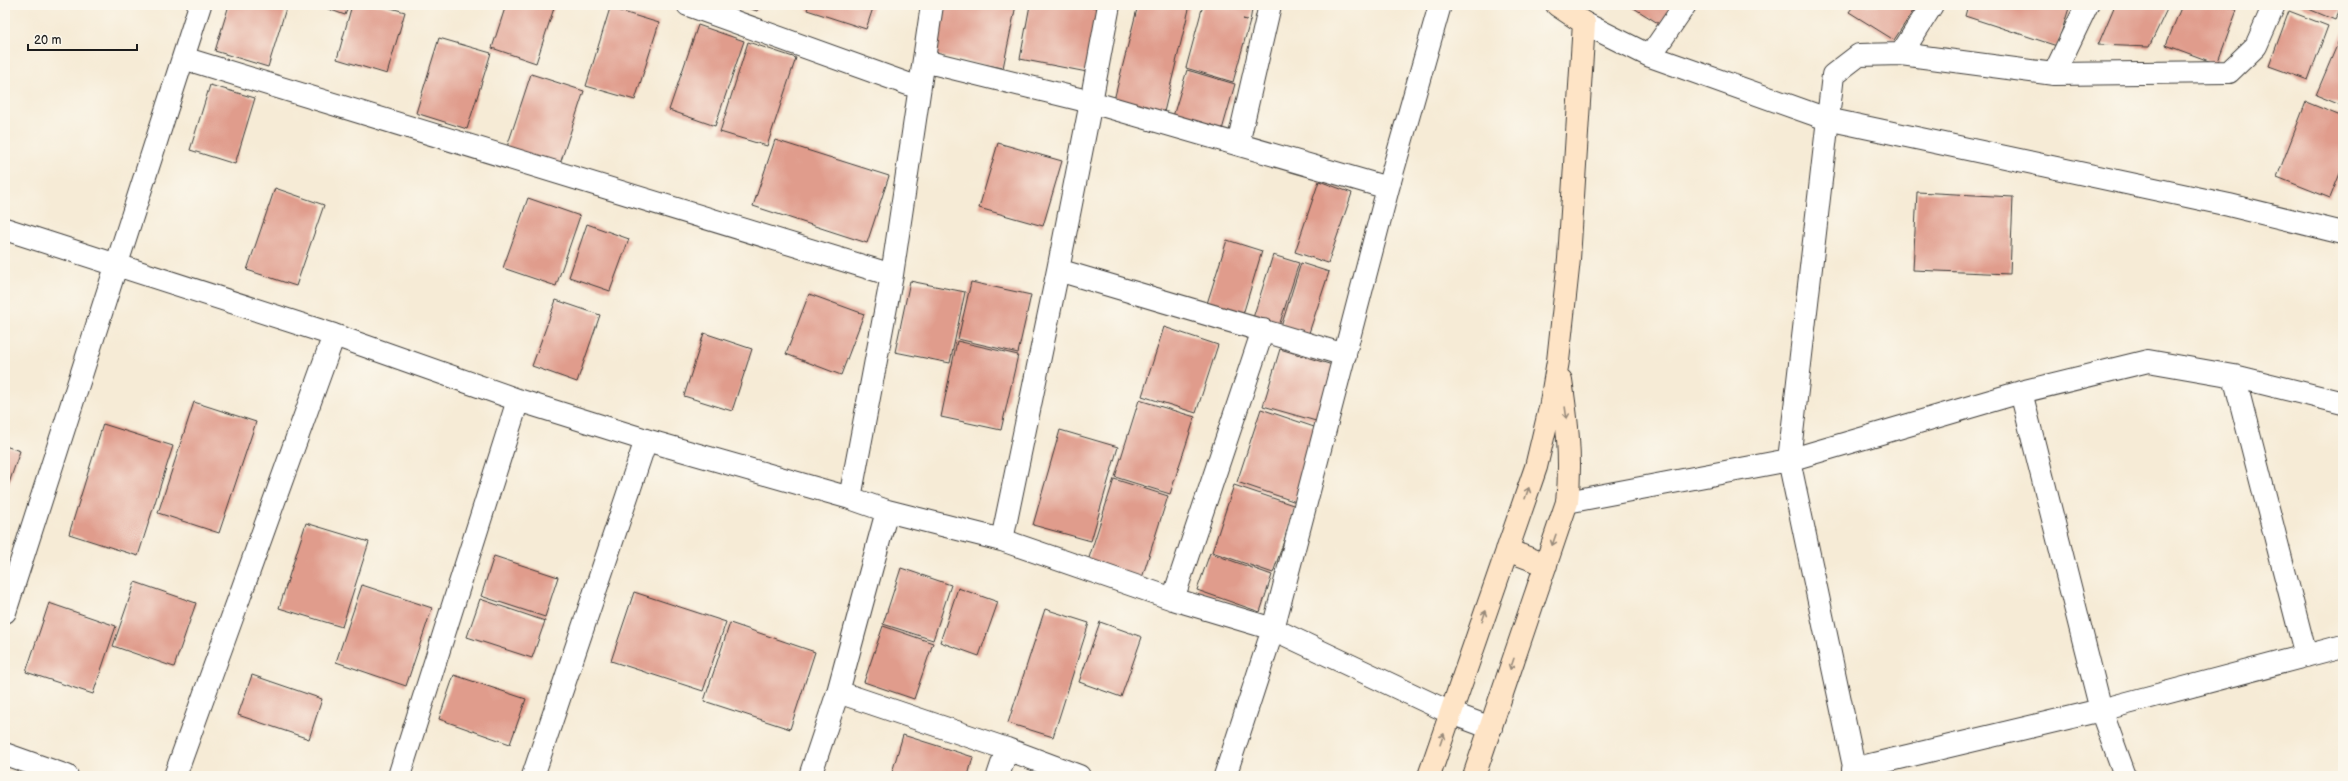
<svg xmlns="http://www.w3.org/2000/svg" width="2348" height="781" font-family="'Balsamiq Sans',sans-serif">
	<style>
		.building { fill: #e09c8c }
		.lines { fill: none; stroke-linecap: round; stroke-linejoin: round }
		.street-casing { stroke: #3d3b38; stroke-width: 24 }
		.secondary-casing { stroke: #3d3b38; stroke-width: 24 }
		.street { stroke: #fff; stroke-width: 22 }
		.secondary { stroke: #fee4c6; stroke-width: 22 }
		.oneway { stroke: #988a7a }
	</style>
	<rect width="100%" height="100%" fill="#fbf7ec"/>
	<filter id="ink" filterUnits="userSpaceOnUse"><feTurbulence type="fractalNoise" baseFrequency=".025" numOctaves="2"/><feDisplacementMap in="SourceGraphic" scale="8" xChannelSelector="R" yChannelSelector="G"/><feConvolveMatrix kernelMatrix="1 2 1 2 8 2 1 2 1" color-interpolation-filters="sRGB"/></filter>
	<filter id="wash" filterUnits="userSpaceOnUse"><feTurbulence type="fractalNoise" baseFrequency=".012" numOctaves="4" result="noise"/><feDisplacementMap in="SourceGraphic" scale="16" xChannelSelector="R" yChannelSelector="G"/><feGaussianBlur stdDeviation="0.9" result="paint"/><feColorMatrix in="noise" values="0 0 0 0 0 0 0 0 0 0 0 0 0 0 0 0 0 1.4 0 .05"/><feComposite in="paint" operator="in"/></filter>
	<g filter="url(#wash)">
		<rect width="100%" height="100%" fill="#f6ebd6"/>
		<g id="blocks">
			<path class="building" d="M229,5H287L268,67L215,51Z
				M317,5H349L345,15Z
				M352,5H380L405,12L387,74L337,59Z
				M506,5H555L536,63L492,48Z
				M739,5H759L757,11Z
				M809,5H874L866,29L807,10Z
				M943,5H1016L1003,68L934,55Z
				M1030,5H1081L1099,8L1087,72L1020,59Z
				M1138,5H1190L1164,112L1114,100Z
				M1203,5H1253L1250,21L1243,19L1250,21L1233,82L1186,68Z
				M1629,5H1673L1661,25Z
				M1854,5H1917L1894,40L1849,12Z
				M1968,5H2070L2057,46L1965,16Z
				M2115,5H2169L2149,47L2098,45Z
				M2182,5H2223L2237,10L2217,64L2166,45Z
				M2299,5H2342L2335,20Z
				M610,8L659,23L635,100L586,86Z
				M2289,11L2328,26L2308,80L2269,66Z
				M698,25L744,41L715,126L669,110Z
				M2343,31V106L2316,95Z
				M439,38L491,53L467,129L416,113Z
				M748,42L796,58L767,146L720,132Z
				M1187,70L1235,84L1220,137L1171,123Z
				M531,74L584,91L559,167L506,150Z
				M210,85L255,98L235,164L190,150Z
				M2306,102L2343,117V166L2330,198L2277,177Z
				M775,140L889,176L867,243L753,206Z
				M998,143L1062,161L1043,226L979,208Z
				M1319,181L1352,193L1328,263L1295,252Z
				M275,188L324,205L296,286L247,270Z
				M1917,192L2013,197L2010,274L1913,270Z
				M528,198L580,216L556,286L503,268Z
				M587,224L629,239L610,291L569,277Z
				M1227,240L1262,251L1241,321L1205,310Z
				M1273,255L1299,263L1278,329L1252,321Z
				M1301,263L1329,272L1307,339L1280,330Z
				M910,281L965,292L950,363L895,352Z
				M971,282L1031,295L1018,353L958,339Z
				M809,294L864,314L841,375L786,354Z
				M556,300L600,315L577,382L532,366Z
				M1164,327L1218,345L1196,413L1142,396Z
				M704,333L752,349L732,411L684,396Z
				M957,341L1018,355L1001,430L941,417Z
				M1280,349L1339,367L1323,423L1263,406Z
				M1139,400L1195,417L1170,494L1115,477Z
				M194,402L256,422L219,533L158,513Z
				M1261,409L1320,429L1296,502L1237,482Z
				M103,424L173,446L138,556L69,534Z
				M1060,430L1118,447L1091,541L1033,525Z
				M5,446L20,451L5,495Z
				M1114,479L1168,496L1142,578L1088,561Z
				M1234,485L1296,506L1273,573L1212,552Z
				M306,523L369,542L342,627L279,608Z
				M1210,553L1272,575L1260,612L1197,590Z
				M494,556L558,577L545,617L481,596Z
				M901,568L951,585L933,640L883,624Z
				M135,582L196,603L174,667L113,646Z
				M362,585L432,608L406,686L336,662Z
				M958,588L998,602L979,656L940,642Z
				M634,592L726,622L703,691L611,661Z
				M480,599L545,621L532,658L467,637Z
				M49,603L116,626L93,694L26,672Z
				M1045,609L1089,623L1053,737L1008,723Z
				M1100,622L1142,637L1121,697L1079,682Z
				M730,623L815,652L790,729L704,701Z
				M883,626L933,643L914,699L864,682Z
				M252,675L322,699L309,739L238,715Z
				M454,675L526,699L510,744L439,719Z
				M903,735L973,757L968,776H891Z"/>
		</g>
	</g>
	<g filter="url(#ink)">
		<use href="#blocks" fill-opacity="0" stroke="#3d3b38" stroke-width="1"/>
		<g class="lines">
			<defs>
				<path id="street" d="M688,5L919,88
					M1584,23L1650,56L1827,119L2229,205L2343,233
					M1901,54L2054,74L2229,72L2256,46L2274,5
					M1650,56L1685,5
					M183,58L892,275L850,498
					M924,61L1091,102L1109,5
					M2054,74L2087,5
					M1238,144L1270,5
					M5,229L334,335L518,400L646,440L850,498L887,511L1002,540L1173,599L1273,629L1451,713L1491,728
					M1058,270L1091,102L1388,188
					M892,275L932,5
					M2234,376L2306,656
					M2021,392L2101,710L2125,776
					M1567,502L1789,460L2021,392L2148,361L2234,376L2343,403
					M1002,540L1058,270L1345,355
					M1173,599L1263,330
					M5,612L200,5
					M838,692L1007,749L1079,776
					M5,754L67,776
					M1853,769L2101,710L2343,646
					M175,776L334,335
					M399,776L518,400
					M533,776L646,440
					M810,776L838,692L887,511
					M998,776L1007,749
					M1225,776L1273,629L1388,188L1440,5
					M1856,776L1789,460L1833,75L1859,55L1901,54L1932,5"/>
				<path id="secondary" d="M1507,550L1546,565
					M1429,776L1536,467L1550,408L1558,361L1569,259L1584,23L1557,5
					M1474,776L1567,502C1572,460 1567,421 1561,380"/>
			</defs>
			<use href="#street" class="street-casing"/>
			<use href="#secondary" class="secondary-casing"/>
			<use href="#street" class="street"/>
			<use href="#secondary" class="secondary"/>
		</g>
		<defs><path id="oneway-shaft" d="M-6 0H5M1.5-3L5.5 0L1.5 3" fill="none" stroke-width="1.6" stroke-linecap="round" stroke-linejoin="round"/></defs>
		<g class="oneway">
			<use href="#oneway-shaft" transform="translate(1566 413) rotate(82)"/>
			<use href="#oneway-shaft" transform="translate(1527 493) rotate(-71)"/>
			<use href="#oneway-shaft" transform="translate(1554 540) rotate(109)"/>
			<use href="#oneway-shaft" transform="translate(1484 616) rotate(-71)"/>
			<use href="#oneway-shaft" transform="translate(1512 664) rotate(109)"/>
			<use href="#oneway-shaft" transform="translate(1442 739) rotate(-71)"/>
		</g>
	</g>
	<rect width="2348" height="781" fill="none" stroke="#fbf7ec" stroke-width="20"/>
	<path d="M28 44v6h109v-6" fill="none" stroke="#1c1c1c" stroke-width="2"/>
	<text x="34" y="44" font-size="12" fill="#1c1c1c" stroke="#fbf7ec" stroke-width="3" paint-order="stroke">20 m</text>
</svg>
